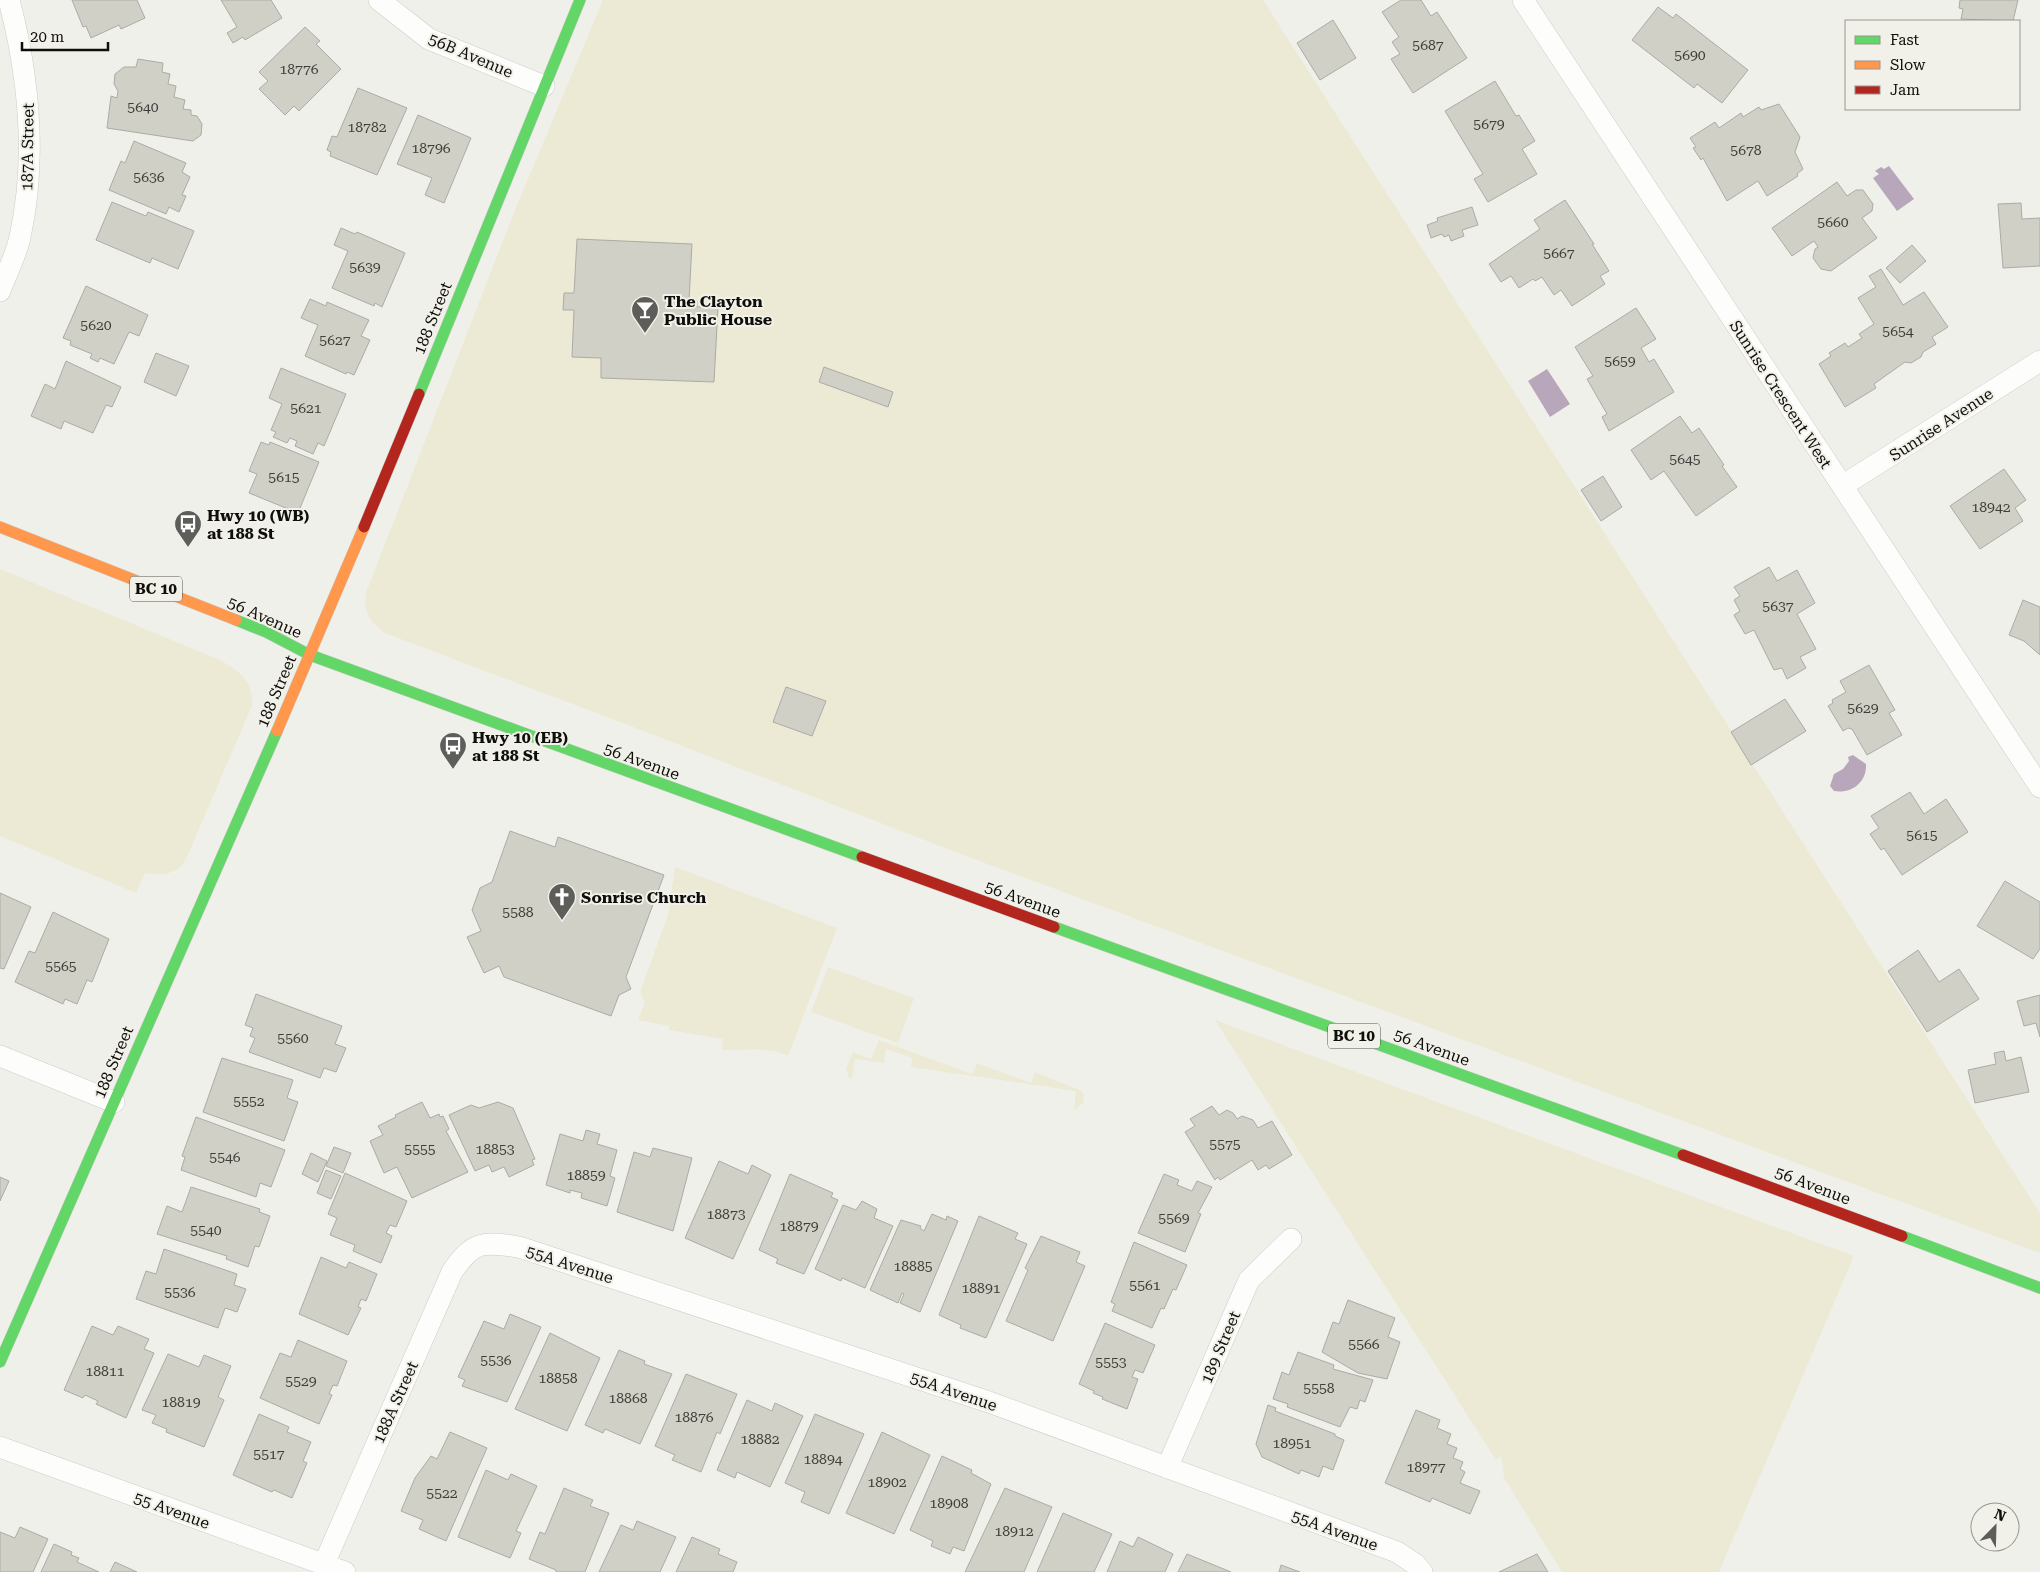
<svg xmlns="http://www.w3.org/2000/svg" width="2040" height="1572" font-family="'Roboto Serif',serif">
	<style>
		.green { fill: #ecead4 }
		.water { fill: #b8a7bb }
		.building { fill: #d1d0c6; stroke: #ababa7 }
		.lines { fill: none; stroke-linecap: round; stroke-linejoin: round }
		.street-casing { stroke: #cbcbc8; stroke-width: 22 }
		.fast-casing { stroke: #cbcbc8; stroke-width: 12 }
		.slow-casing { stroke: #cbcbc8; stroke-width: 12 }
		.jam-casing { stroke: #cbcbc8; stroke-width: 12 }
		.street { stroke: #fdfdfc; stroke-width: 21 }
		.fast { stroke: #63d668; stroke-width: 11 }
		.slow { stroke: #ff974d; stroke-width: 11 }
		.jam { stroke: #b3261e; stroke-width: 11 }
		.labels { text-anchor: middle; stroke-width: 4; stroke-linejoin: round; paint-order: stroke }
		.number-label { font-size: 14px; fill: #3f3e3a }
		.shield { fill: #f2f1e9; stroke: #52524e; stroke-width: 1 }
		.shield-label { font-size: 15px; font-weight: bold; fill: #0e0e0b }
		.street-label { font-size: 16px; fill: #0e0e0b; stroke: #f2f1e9 }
		.poi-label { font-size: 16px; font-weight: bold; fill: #0e0e0b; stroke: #f2f1e9; text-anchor: start }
	</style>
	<rect width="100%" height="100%" fill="#f0f0eb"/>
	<path class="green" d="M603,0H1263L2040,1213V1253L963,855L633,727L385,633C369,622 362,610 367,590L515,210Z
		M0,569L220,660C240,671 254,682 252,706L186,859C178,875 161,876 145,873L136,893L0,836Z
		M675,867L837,928L788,1056C767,1046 744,1051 722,1050L723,1039L669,1030V1026L638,1020L645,1003L640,992L668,915Z
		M828,967L914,998L898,1043L811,1012Z
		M1215,1020L1854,1256L1719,1572H1562L1504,1478L1501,1455L1496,1460Z
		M879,1040L972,1074L977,1063L1031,1083L1035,1072L1080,1090L1084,1094L1083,1103L1074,1110L1076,1091L911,1067L912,1058L886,1049L884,1063L855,1059L852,1079L849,1078L846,1069L853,1052L871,1059Z"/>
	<path class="water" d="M1889,166L1914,199L1897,211L1873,178L1879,174L1875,171L1881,167L1884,169Z
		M1547,369L1570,404L1550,417L1528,381Z
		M1853,755L1866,764C1867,782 1852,794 1834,791L1830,786L1834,774L1843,769L1849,761L1848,757Z"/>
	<path class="building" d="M72,0H137L145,18L121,29L119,25L91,38L86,26L83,27Z
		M221,0H271L282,18L245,40L243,37L233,43L227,33L237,27Z
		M1401,0H1421L1431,16L1437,12L1467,58L1413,93L1391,59L1400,54L1392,42L1399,37L1382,12Z
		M1960,0H2018L2013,21L1961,19L1963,9L1959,8Z
		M1658,7L1673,18L1676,14L1748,70L1722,103L1697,84L1694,88L1632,40Z
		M1333,20L1356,58L1320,80L1297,43Z
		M305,27L320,41L316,44L341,69L299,111L294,106L285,115L259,89L268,81L259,72Z
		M138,59L163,63L162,72L170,74L168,84L176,86L174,97L185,100L183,109L191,110V115L197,116L202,124L201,135L193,141L107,128L111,96L117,98L118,91L114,84L115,74L124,67H136Z
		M1495,81L1516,116L1519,115L1535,141L1522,149L1537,174L1488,202L1474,179L1483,174L1445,111Z
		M358,88L407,108L377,175L330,156L331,152L327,150L332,136L337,137Z
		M1779,104L1800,137L1795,152L1803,169L1797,174L1798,176L1767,196L1758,181L1727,201L1703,158L1701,160L1693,148L1696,147L1690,138L1715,122L1719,128L1741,113L1743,117L1759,107L1761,110Z
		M418,115L471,138L444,203L425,195L432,178L397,164Z
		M134,141L186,163L182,172L190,177L182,195L186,196L179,212L169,207L166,214L109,190L121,161L125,163Z
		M1837,182L1847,196L1856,190H1863L1873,204L1872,211L1862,218L1877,238L1831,271L1821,269L1813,258L1815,249L1818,247L1814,241L1792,256L1772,228Z
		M1565,200L1594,244H1592L1609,271L1600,276L1605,284L1572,306L1561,290L1554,295L1542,277L1535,281L1533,279L1519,288L1511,276L1501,282L1489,264L1540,229L1534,220Z
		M112,202L146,216L148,212L194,231L178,269L152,258L150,263L96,240Z
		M2021,203L2022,219L2040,218V266L2003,268L1998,204Z
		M1472,207L1478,225L1462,230L1464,236L1451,241L1449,235L1444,237L1442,234L1431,238L1427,225L1438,221L1437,218Z
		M341,228L355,234L357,232L405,253L382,307L375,303L374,306L332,288L348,251L334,245Z
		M577,239L692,244L689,300L697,301V307H718L714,382L601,378V358L572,357L574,310H563L564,293H574Z
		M1912,245L1926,261L1900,283L1886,268Z
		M1881,269L1903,305L1924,292L1948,327L1932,337L1936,344L1923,352L1921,357L1911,363L1905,362L1874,384L1876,388L1845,407L1819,364L1831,356L1829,353L1845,343L1848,347L1862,338L1859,334L1874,324L1858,298L1876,287L1869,276Z
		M86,286L148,315L139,336L129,332L114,364L100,358L98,362L90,358L92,354L70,345L71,341L63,338Z
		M310,299L326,306L327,302L369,320L361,336L370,340L354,375L347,372L346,374L305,356L318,325L301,318Z
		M1636,308L1656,339L1641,348L1649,362L1654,359L1674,392L1609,431L1602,417L1607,414L1587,379L1593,376L1575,347Z
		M156,353L189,366L176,396L144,382Z
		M66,361L121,387L112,407L106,405L93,433L64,421L61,429L31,416L45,384L55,389Z
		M824,367L893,392L888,407L819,382Z
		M281,368L346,394L324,446L318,443L313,454L295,446L297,441L290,438L287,443L273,437L276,432L271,430L282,404L269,398Z
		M1680,416L1692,433L1699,428L1724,465L1722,466L1737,487L1696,516L1664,471L1651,480L1631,450Z
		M261,442L269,445L270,442L319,462L298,513L249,493L257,474L249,471Z
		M2004,469L2026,500L2015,508L2023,521L1980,549L1950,506Z
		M1603,476L1622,507L1601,521L1581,490Z
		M1769,567L1777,581L1797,570L1815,603L1797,614L1816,649L1800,657L1806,668L1787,679L1782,668L1774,670L1754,630L1745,634L1734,615L1740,611L1734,600L1740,596L1734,587Z
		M2023,600L2040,607V655L2024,641L2009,635Z
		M1869,665L1895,710L1889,713L1902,735L1867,755L1852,729L1848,728L1843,731L1828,706L1833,703L1832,700L1846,692L1840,681Z
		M786,687L826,701L812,736L773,722Z
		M1785,699L1806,731L1751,765L1731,732Z
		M1910,792L1924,814L1946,799L1968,832L1902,875L1884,848L1881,850L1870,834L1879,828L1871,816Z
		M510,831L555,847L558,837L664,875L626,977L631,989L619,995L611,1016L504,977L499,966L484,973L467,937L481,931L472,910L480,888L492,882Z
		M2005,881L2040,902V949L2033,959L1977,926Z
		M0,893L31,907L4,969L0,968Z
		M53,912L109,939L92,982L87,980L77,1004L65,999L63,1004L15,982L29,951L35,953Z
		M1918,950L1939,982L1959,969L1979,999L1927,1032L1888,971Z
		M256,994L342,1026L335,1044L346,1048L336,1072L324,1068L320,1078L249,1052L255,1038L250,1036L253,1028L245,1025Z
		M2040,995V1037L2036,1023L2024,1026L2017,1001Z
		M2004,1051L2006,1061L2021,1057L2029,1092L1975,1103L1968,1070L1996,1064L1994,1053Z
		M222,1058L293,1080L287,1098L298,1102L284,1141L203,1112Z
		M422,1102L430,1118L439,1114L440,1117L443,1116L449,1129L446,1131L468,1172L412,1198L397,1167L384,1173L370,1141L383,1135L378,1126L396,1117L395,1115Z
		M498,1102L513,1108L535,1159L532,1160L534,1165L509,1177L504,1167L492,1172L489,1165L475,1171L449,1115L471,1105L479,1108Z
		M1212,1106L1219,1115L1227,1110L1233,1113L1237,1119L1242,1116L1253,1120L1258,1128L1272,1121L1292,1155L1269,1169L1266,1165L1258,1170L1252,1160L1220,1180L1218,1177L1215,1180L1185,1132L1195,1126L1190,1119Z
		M196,1117L285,1150L271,1187L260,1183L256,1197L181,1170L185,1157L182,1156Z
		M586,1130L600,1134L597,1144L617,1150L610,1176L615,1178L607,1206L581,1198L582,1193L570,1190V1193L546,1185L560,1134L583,1141Z
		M334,1147L351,1153L343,1173L326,1166Z
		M653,1148L692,1158L673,1231L617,1212L634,1152L650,1157Z
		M311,1153L327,1161L318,1182L302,1174Z
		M719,1161L748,1174L752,1165L771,1175L733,1259L685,1238Z
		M326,1170L341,1176L331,1199L317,1193Z
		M345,1173L407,1201L396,1227L390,1225L386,1233L392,1236L381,1263L353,1251L355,1245L330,1235L337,1218L328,1214Z
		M790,1174L833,1193L831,1197L838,1200L804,1274L776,1263L778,1259L759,1250Z
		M1164,1174L1179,1180L1177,1185L1192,1191L1197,1181L1212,1187L1198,1213L1201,1214L1185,1252L1138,1233Z
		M0,1177L9,1181L0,1201Z
		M191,1187L260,1209L259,1212L270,1216L259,1247L255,1246L248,1267L226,1259L227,1256L157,1234L167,1206L182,1212Z
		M862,1201L877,1209L874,1218L893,1226L865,1288L842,1278L841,1281L815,1269L843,1205L856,1210Z
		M932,1214L946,1220L947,1216L958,1221L920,1312L900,1303L904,1294L902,1293L898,1303L870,1290L901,1220L921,1226L920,1228L924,1231Z
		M979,1216L1018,1233L1015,1239L1027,1244L986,1338L960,1328L961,1325L939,1315Z
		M1041,1236L1080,1252L1076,1262L1085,1266L1053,1341L1006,1321L1028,1270L1025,1268Z
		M1134,1242L1187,1265L1176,1290L1173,1289L1164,1309L1161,1308L1152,1328L1112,1311L1115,1304L1111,1302Z
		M164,1249L237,1274L234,1285L246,1289L237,1312L225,1308L218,1328L136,1299L146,1271L156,1274Z
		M321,1257L346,1268L349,1262L377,1274L366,1301L361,1299L358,1307L361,1308L348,1335L299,1314Z
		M1348,1300L1395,1318L1388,1337L1400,1342L1387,1379L1358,1373L1322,1352L1333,1322L1339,1324Z
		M510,1314L541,1327L507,1402L462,1386L465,1380L458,1377L484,1321L504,1329Z
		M1105,1323L1155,1345L1143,1373L1135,1370L1132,1377L1138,1379L1127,1409L1102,1399L1103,1397L1093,1393L1094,1391L1079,1384Z
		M92,1326L113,1335L118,1326L149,1339L144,1349L154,1353L126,1418L96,1404L98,1401L85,1395L83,1398L64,1390Z
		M550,1333L600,1358L567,1431L515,1409Z
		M298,1340L347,1361L337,1386L333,1385L329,1394L332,1395L319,1424L260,1398L280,1353L291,1357Z
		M619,1350L645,1361L644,1364L672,1374L640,1444L605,1429L603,1433L585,1425Z
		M1298,1352L1334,1365L1333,1369L1373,1380L1365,1402L1360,1400L1357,1409L1350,1407L1340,1427L1287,1407L1288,1404L1273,1399L1282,1372L1289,1375Z
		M168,1354L199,1367L204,1355L231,1366L218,1397L224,1400L204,1447L166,1432L167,1429L152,1423L156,1415L142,1410Z
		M686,1374L737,1394L720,1434L717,1432L701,1472L672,1460L675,1455L655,1446Z
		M747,1400L772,1411L775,1403L803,1416L770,1487L737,1472L735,1478L717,1470Z
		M1268,1405L1276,1408L1275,1411L1335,1434V1436L1344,1440L1333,1470L1323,1466L1319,1477L1301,1470L1299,1474L1262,1457L1256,1444Z
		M1416,1410L1440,1420L1437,1428L1451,1434L1447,1444L1457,1448L1453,1458L1463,1462L1460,1469L1465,1472L1460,1483L1480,1491L1470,1514L1432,1498L1430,1502L1385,1483Z
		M259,1414L289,1427L287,1432L311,1442L303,1461L307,1463L292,1498L274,1490L272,1492L233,1475Z
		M815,1414L864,1434L829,1514L801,1502L805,1492L785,1483Z
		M450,1432L487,1448L446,1541L419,1529L423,1520L401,1511L415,1478L431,1456L437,1459Z
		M882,1432L930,1455L894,1534L846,1513Z
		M942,1456L972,1470L971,1473L991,1484L964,1551L953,1547L950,1554L931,1546L933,1541L910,1530Z
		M486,1470L508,1480L511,1474L537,1486L516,1531L521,1533L510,1558L458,1537Z
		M564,1488L593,1500L590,1506L609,1513L585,1572H556V1570L529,1559L540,1532L545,1534Z
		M1005,1488L1052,1507L1024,1572H965Z
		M1063,1513L1112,1534L1094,1572H1037Z
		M637,1521L676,1537L660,1572H599L621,1525L633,1530Z
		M20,1527L48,1539L33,1572H0V1532L15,1538Z
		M692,1537L720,1549L718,1554L737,1562L733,1572H676Z
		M1138,1537L1173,1554L1165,1572H1107L1120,1541L1133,1547Z
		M54,1544L72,1552L71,1555L79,1558L77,1562L99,1572H41Z
		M1187,1554L1231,1572H1178Z
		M1537,1554L1548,1572H1499Z
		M115,1562L137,1572H110Z
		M1281,1565L1300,1572H1279Z"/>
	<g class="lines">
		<defs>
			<path id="street" d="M379,0L429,39L544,86
				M1523,0L2040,787
				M0,291C6,274 16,256 20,237C37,159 29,77 9,0
				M1842,486L2040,361
				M0,1056L114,1102
				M0,1447L345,1572
				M1167,1468L1249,1280L1291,1239
				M324,1564L452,1272C473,1241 483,1241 519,1247L989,1402L1397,1552L1415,1564L1422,1572"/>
			<path id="fast" d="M419,394L580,0
				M236,620L266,632L310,655L862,857
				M1054,927L1683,1155
				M1902,1236L2040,1288
				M0,1362L277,731"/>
			<path id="slow" d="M0,527L236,620
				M277,731L364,527"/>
			<path id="jam" d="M364,527L419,394
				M862,857L1054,927
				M1683,1155L1902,1236"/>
		</defs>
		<use href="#street" class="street-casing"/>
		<use href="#fast" class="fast-casing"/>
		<use href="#slow" class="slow-casing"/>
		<use href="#jam" class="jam-casing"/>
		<use href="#street" class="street"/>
		<use href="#fast" class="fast"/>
		<use href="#slow" class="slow"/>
		<use href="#jam" class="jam"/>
	</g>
	<defs>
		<symbol id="bar-pin" viewBox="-11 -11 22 30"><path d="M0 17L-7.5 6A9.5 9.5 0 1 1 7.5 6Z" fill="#5d5d59" stroke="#f2f1e9"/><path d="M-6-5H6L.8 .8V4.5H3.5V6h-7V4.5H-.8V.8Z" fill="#fff"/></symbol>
		<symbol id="bus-pin" viewBox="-11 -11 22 30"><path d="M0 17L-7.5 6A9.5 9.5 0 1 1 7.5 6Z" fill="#5d5d59" stroke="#f2f1e9"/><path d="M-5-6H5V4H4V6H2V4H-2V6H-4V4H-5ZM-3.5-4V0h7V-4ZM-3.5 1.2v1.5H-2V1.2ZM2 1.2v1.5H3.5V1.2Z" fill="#fff"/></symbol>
		<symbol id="church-pin" viewBox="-11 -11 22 30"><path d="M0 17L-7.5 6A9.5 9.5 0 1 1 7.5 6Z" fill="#5d5d59" stroke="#f2f1e9"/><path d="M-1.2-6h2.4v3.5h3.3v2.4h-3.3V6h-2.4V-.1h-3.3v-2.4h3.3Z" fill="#fff"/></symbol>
	</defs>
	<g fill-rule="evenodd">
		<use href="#bar-pin" x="629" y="294" width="32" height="43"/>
		<use href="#bus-pin" x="172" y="508" width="32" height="43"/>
		<use href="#bus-pin" x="437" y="730" width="32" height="43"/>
		<use href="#church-pin" x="546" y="881" width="32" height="43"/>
	</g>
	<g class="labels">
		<g class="number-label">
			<text x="1428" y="50">5687</text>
			<text x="1690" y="60">5690</text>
			<text x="299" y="74">18776</text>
			<text x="143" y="112">5640</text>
			<text x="1489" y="129">5679</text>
			<text x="367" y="132">18782</text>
			<text x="431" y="153">18796</text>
			<text x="1746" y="155">5678</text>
			<text x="149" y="182">5636</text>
			<text x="1833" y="227">5660</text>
			<text x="1559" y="258">5667</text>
			<text x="365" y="272">5639</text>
			<text x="96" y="330">5620</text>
			<text x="1898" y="336">5654</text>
			<text x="335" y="345">5627</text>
			<text x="1620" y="366">5659</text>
			<text x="306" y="413">5621</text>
			<text x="1685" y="464">5645</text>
			<text x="284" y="482">5615</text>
			<text x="1991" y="512">18942</text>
			<text x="1778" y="611">5637</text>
			<text x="1863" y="713">5629</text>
			<text x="1922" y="840">5615</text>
			<text x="518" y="917">5588</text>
			<text x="61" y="971">5565</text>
			<text x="293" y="1043">5560</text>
			<text x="249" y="1106">5552</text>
			<text x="1225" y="1149">5575</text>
			<text x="420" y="1154">5555</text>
			<text x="495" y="1154">18853</text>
			<text x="225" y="1162">5546</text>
			<text x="586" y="1180">18859</text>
			<text x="726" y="1219">18873</text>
			<text x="1174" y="1223">5569</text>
			<text x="799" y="1231">18879</text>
			<text x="206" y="1235">5540</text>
			<text x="913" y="1271">18885</text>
			<text x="1145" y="1290">5561</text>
			<text x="981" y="1293">18891</text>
			<text x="180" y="1297">5536</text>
			<text x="1364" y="1349">5566</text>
			<text x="496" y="1365">5536</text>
			<text x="1111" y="1367">5553</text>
			<text x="105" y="1376">18811</text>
			<text x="558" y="1383">18858</text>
			<text x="301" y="1386">5529</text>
			<text x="1319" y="1393">5558</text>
			<text x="628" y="1403">18868</text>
			<text x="181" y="1407">18819</text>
			<text x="694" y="1422">18876</text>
			<text x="760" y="1444">18882</text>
			<text x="1292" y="1448">18951</text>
			<text x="269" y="1459">5517</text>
			<text x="823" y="1464">18894</text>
			<text x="1426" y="1472">18977</text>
			<text x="887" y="1487">18902</text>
			<text x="442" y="1498">5522</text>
			<text x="949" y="1508">18908</text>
			<text x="1014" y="1536">18912</text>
		</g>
		<g class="shield">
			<rect x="130" y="576.5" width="52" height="25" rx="4"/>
			<rect x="1328" y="1023.5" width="52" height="25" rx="4"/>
		</g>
		<g class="shield-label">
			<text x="156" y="594">BC 10</text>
			<text x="1354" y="1041">BC 10</text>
		</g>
		<g class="street-label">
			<text transform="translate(471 55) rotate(23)" y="6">56B Avenue</text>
			<text transform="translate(27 147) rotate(-89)" y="6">187A Street</text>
			<text transform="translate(432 318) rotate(-68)" y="6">188 Street</text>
			<text transform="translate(1781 394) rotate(57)" y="6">Sunrise Crescent West</text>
			<text transform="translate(1941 424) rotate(-33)" y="6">Sunrise Avenue</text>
			<text transform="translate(265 617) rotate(24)" y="6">56 Avenue</text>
			<text transform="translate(276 691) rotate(-67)" y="6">188 Street</text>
			<text transform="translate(642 761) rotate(20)" y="6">56 Avenue</text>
			<text transform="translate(1023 899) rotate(20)" y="6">56 Avenue</text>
			<text transform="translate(1432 1047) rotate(20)" y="6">56 Avenue</text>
			<text transform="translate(113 1062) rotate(-67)" y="6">188 Street</text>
			<text transform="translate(1813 1185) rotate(21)" y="6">56 Avenue</text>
			<text transform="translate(570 1264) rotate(18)" y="6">55A Avenue</text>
			<text transform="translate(1220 1347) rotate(-67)" y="6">189 Street</text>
			<text transform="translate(954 1391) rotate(19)" y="6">55A Avenue</text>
			<text transform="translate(395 1402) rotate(-66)" y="6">188A Street</text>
			<text transform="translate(172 1510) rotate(20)" y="6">55 Avenue</text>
			<text transform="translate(1335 1530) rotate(20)" y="6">55A Avenue</text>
		</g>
		<g class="poi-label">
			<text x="664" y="307">The Clayton<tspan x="664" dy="18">Public House</tspan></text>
			<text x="207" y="521">Hwy 10 (WB)<tspan x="207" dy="18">at 188 St</tspan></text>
			<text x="472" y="743">Hwy 10 (EB)<tspan x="472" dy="18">at 188 St</tspan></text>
			<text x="581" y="903">Sonrise Church</text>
		</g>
	</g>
	<rect x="1845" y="20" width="175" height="90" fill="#f2f1e9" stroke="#979690"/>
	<rect x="1855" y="36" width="25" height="8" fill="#63d668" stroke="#979690"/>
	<text x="1890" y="45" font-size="15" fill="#0e0e0b">Fast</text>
	<rect x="1855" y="61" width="25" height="8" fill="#ff974d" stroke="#979690"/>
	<text x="1890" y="70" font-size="15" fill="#0e0e0b">Slow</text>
	<rect x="1855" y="86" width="25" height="8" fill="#b3261e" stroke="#979690"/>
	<text x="1890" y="95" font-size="15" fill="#0e0e0b">Jam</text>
	<g transform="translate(1995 1527) rotate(23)"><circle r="24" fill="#f2f1e9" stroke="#979690"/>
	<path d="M0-4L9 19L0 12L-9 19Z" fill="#5d5d59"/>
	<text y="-8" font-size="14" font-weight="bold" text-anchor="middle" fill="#0e0e0b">N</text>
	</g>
	<path d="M22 42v8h86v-8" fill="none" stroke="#0e0e0b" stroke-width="2.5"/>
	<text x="30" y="42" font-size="15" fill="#0e0e0b" stroke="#f2f1e9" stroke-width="4" paint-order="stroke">20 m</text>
</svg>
